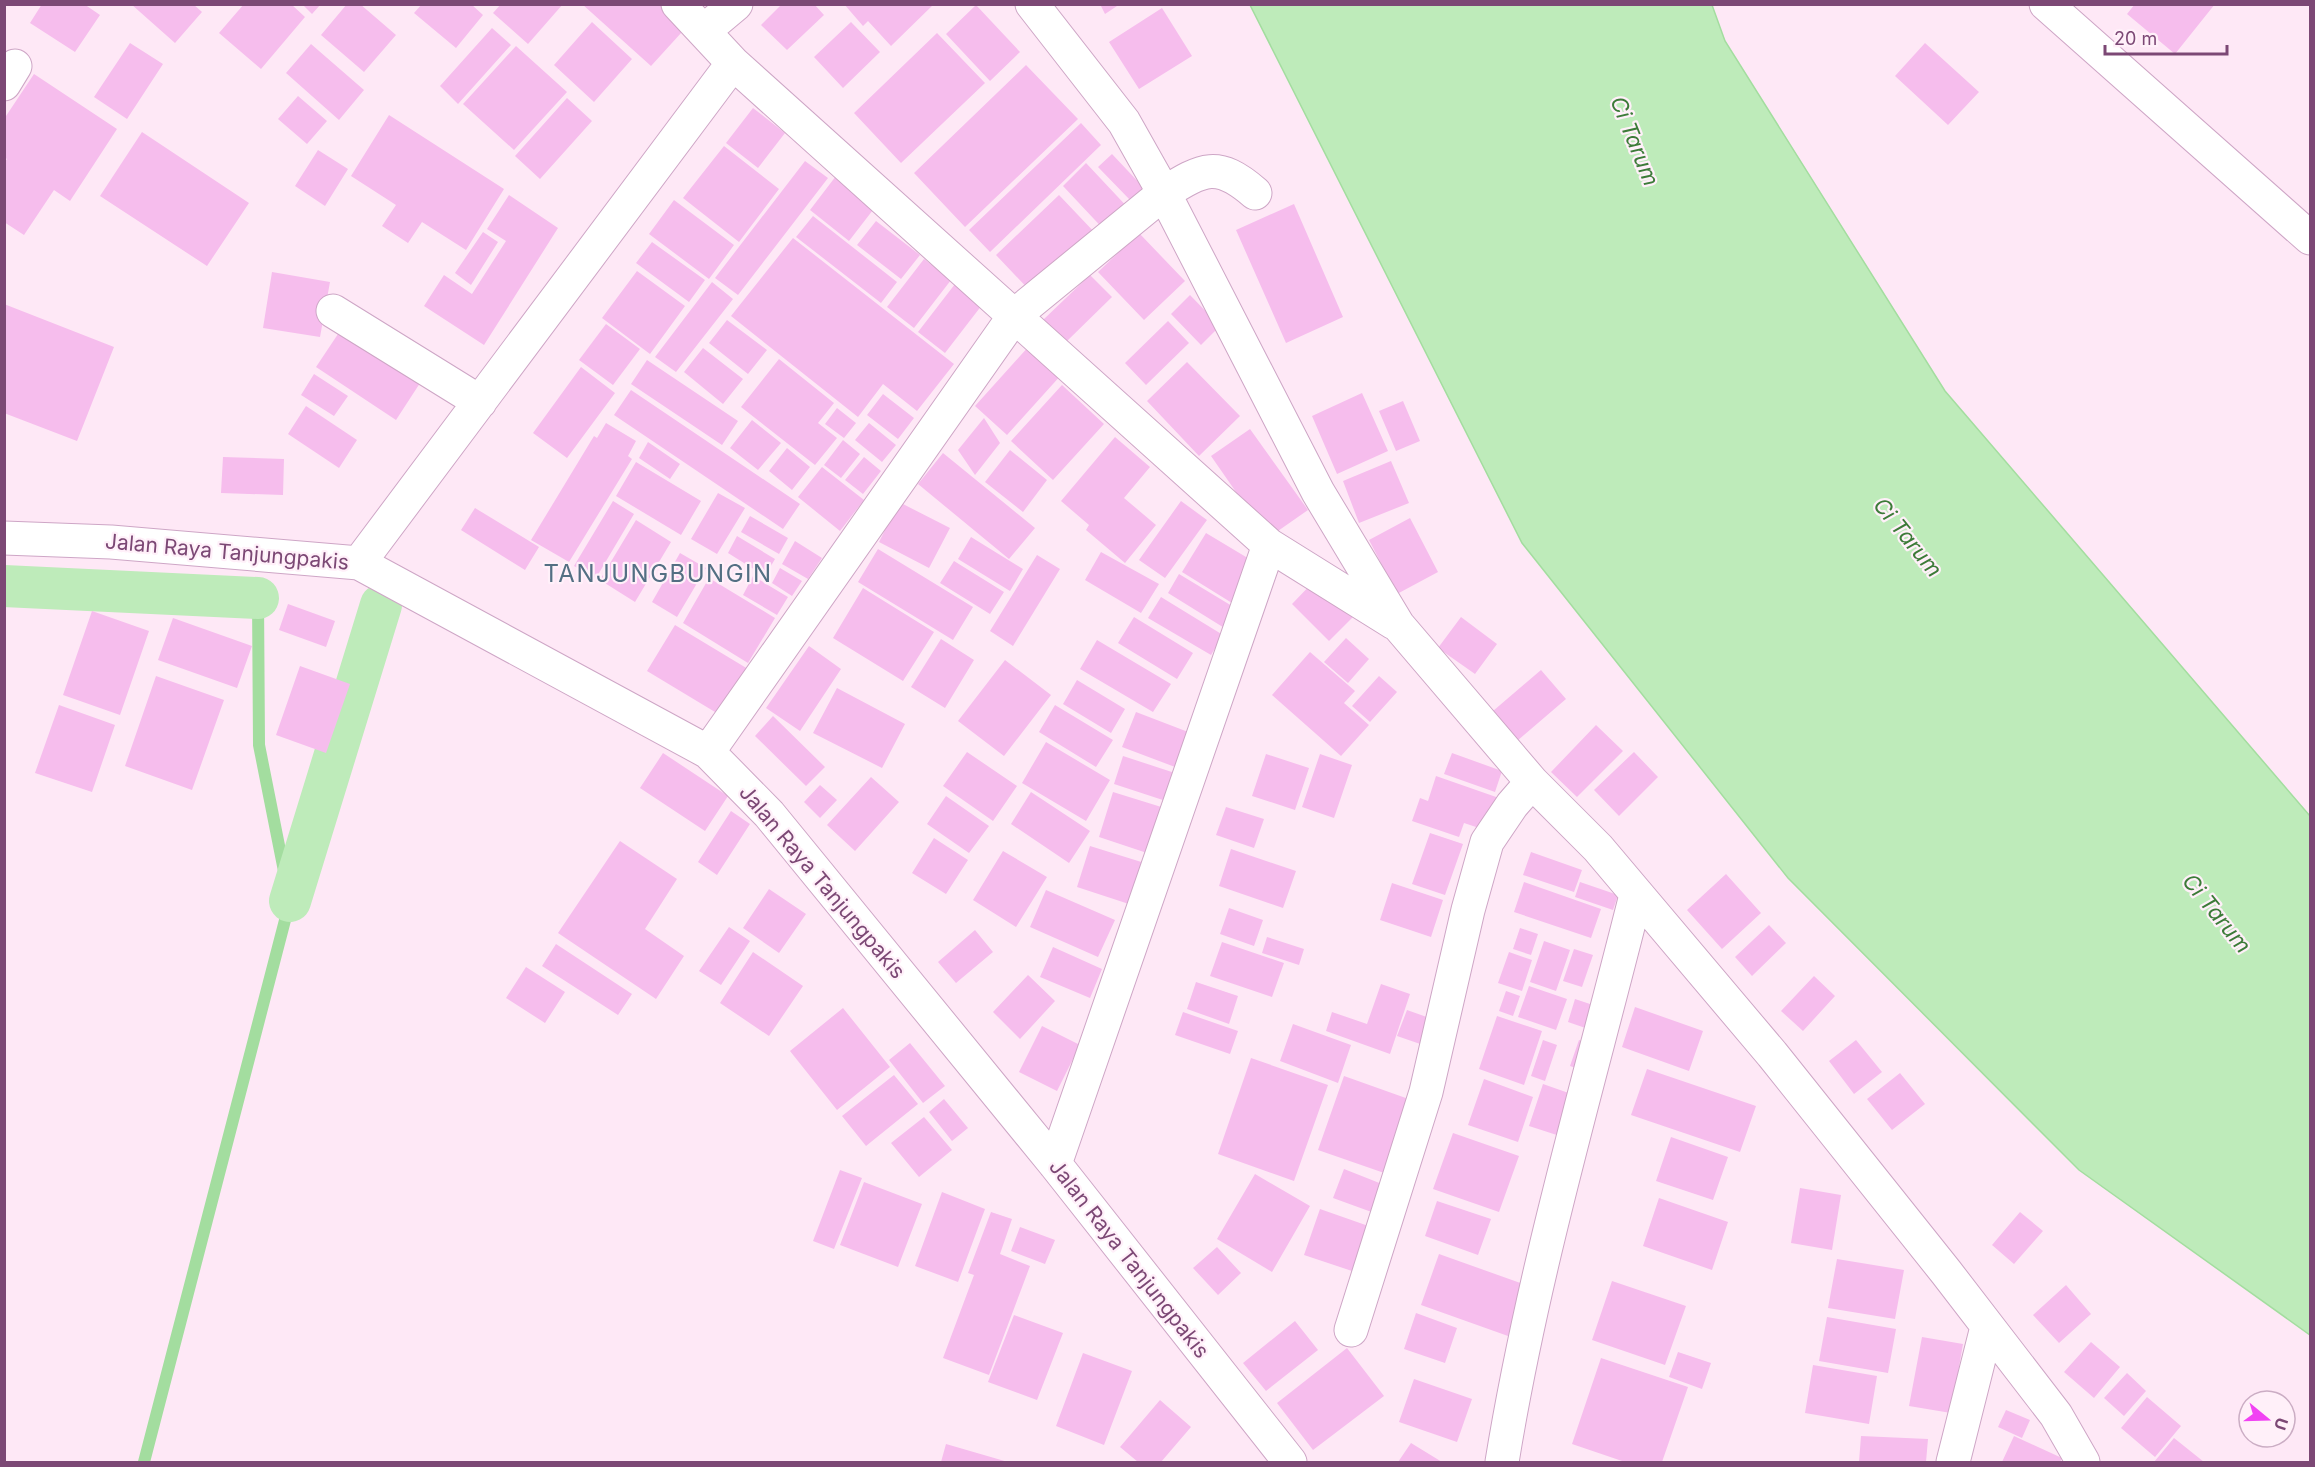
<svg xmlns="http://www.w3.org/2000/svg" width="2315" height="1467" font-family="Inter,sans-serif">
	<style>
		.water { fill: #beebba; stroke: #a3dd9f; stroke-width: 1.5 }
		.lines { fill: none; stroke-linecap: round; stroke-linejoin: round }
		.stream { stroke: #a3dd9f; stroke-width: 12 }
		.canal { stroke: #beebba; stroke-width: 42 }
		.building { fill: #f6bded }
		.minor-casing { stroke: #cea6c6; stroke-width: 35 }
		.minor { stroke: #fff; stroke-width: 33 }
		.labels { text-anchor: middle; stroke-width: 4.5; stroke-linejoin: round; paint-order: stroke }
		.street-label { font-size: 21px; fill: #7c4875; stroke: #fff0f9 }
		.water-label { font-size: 22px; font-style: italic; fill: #3c7b38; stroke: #fff0f9 }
		.quarter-label { font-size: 24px; letter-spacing: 1.5px; fill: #536f83; stroke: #fff0f9 }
	</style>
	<rect width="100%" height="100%" fill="#fee8f6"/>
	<path class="water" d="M1250,5H1712L1725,41L1945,391L2310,816V1335L2079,1170L1788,878L1522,543Z"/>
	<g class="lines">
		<path class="stream" d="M144,1462L290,901L259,745L258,598"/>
		<path class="canal" d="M4,586L258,598
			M290,901L381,605"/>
	</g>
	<path class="building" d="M42,4H84L100,15L75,52L30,23Z
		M131,4H193L202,12L175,43Z
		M244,4H291L305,17L261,69L219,33Z
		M302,4H321L312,14Z
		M347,4H360L396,35L364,72L321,35Z
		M422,4H471L483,15L456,48L414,13Z
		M501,4H563L528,44L493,13Z
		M582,4H674L692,21L651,66Z
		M782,4H814L824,15L787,50L761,25Z
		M844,4H934L891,46L868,21L863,26Z
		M1100,4H1120L1105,14Z
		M2135,4H2215L2175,54L2127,14Z
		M976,5L1020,52L990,81L946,34Z
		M1162,8L1192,56L1139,89L1109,42Z
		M592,22L632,59L594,102L554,65Z
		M851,22L880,52L843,88L814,57Z
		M492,28L511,45L458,104L440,86Z
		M937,33L985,83L901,163L854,113Z
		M130,43L163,64L127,119L94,97Z
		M1925,43L1979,92L1948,125L1895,76Z
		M311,44L364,90L339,120L286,73Z
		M516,46L567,92L514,150L463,104Z
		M1026,65L1078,119L965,227L914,173Z
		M34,74L117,129L70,201L54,190L24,235L4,222V163L7,159L4,157V119Z
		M298,96L327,121L307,144L278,119Z
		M567,98L592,121L540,179L515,156Z
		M753,108L785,133L758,168L726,143Z
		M389,115L504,189L466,250L422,222L408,243L382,226L396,205L351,176Z
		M1081,123L1101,145L990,252L969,230Z
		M142,132L249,203L207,266L100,196Z
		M724,146L779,189L739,242L683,198Z
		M318,150L348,169L325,206L295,186Z
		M1112,154L1144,188L1131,201L1098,167Z
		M805,161L828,178L738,295L715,278Z
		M1086,163L1132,212L1109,235L1063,186Z
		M836,176L876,206L849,241L810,210Z
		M509,195L558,228L484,345L424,306L444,275L472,294L506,241L487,229Z
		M1059,195L1097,235L1034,295L996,255Z
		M674,200L734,245L709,279L649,234Z
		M1294,204L1343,317L1286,343L1236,230Z
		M813,216L897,282L881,303L796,237Z
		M876,221L920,255L901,279L857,245Z
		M483,232L498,242L471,285L455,273Z
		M1139,233L1185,281L1144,320L1098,272Z
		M793,238L954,364L917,411L883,384L858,417L731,316Z
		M652,242L705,280L689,302L636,263Z
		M924,259L951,280L914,328L887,307Z
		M637,271L685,306L650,354L602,318Z
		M272,272L330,282L320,337L263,328Z
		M1090,275L1112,297L1065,343L1043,320Z
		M712,282L733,299L676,372L655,357Z
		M955,284L982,305L945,353L918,332Z
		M1190,295L1220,326L1201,345L1171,314Z
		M4,304L114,347L77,441L4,413Z
		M727,320L767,350L748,374L709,343Z
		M1168,321L1189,343L1146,385L1125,363Z
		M606,324L640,349L613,385L579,360Z
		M342,328L422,380L396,420L316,367Z
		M1030,345L1062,374L1007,435L975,406Z
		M703,348L743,379L723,404L684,372Z
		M779,359L834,403L818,423L837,438L815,465L741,407Z
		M647,360L738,421L722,445L631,384Z
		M1187,362L1240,416L1199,456L1147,401Z
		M581,367L615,393L567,458L533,433Z
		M314,374L348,396L334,416L301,395Z
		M1062,385L1104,424L1053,480L1011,441Z
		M631,390L800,504L783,529L614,415Z
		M1362,393L1388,451L1337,474L1312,416Z
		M883,394L914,418L898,439L867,415Z
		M1403,401L1420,441L1396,451L1379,411Z
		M306,406L357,440L339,468L288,434Z
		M837,408L856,423L844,438L825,424Z
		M984,418L1000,443L975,475L958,450Z
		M752,420L781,443L758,470L730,448Z
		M606,423L636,441L628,456L632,459L569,562L531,540L594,436L597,438Z
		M869,423L896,445L882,462L855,440Z
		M1250,429L1308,510L1268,538L1211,456Z
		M1115,437L1150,467L1124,498L1156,525L1125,563L1086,530L1089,525L1061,501Z
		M843,440L860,454L841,478L824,465Z
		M648,442L680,464L670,479L639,458Z
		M787,448L810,467L792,490L769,471Z
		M1010,450L1047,480L1023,512L985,482Z
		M943,453L1035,528L1009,559L918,484Z
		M223,457L284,459L283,495L221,493Z
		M864,457L881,471L863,494L845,480Z
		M1391,461L1409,503L1359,523L1343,481Z
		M636,462L701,501L681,535L616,496Z
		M822,467L864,500L840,531L798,497Z
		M718,493L745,508L717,554L691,539Z
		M613,501L634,514L596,578L574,566Z
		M1181,501L1207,520L1165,578L1139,560Z
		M899,502L950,528L929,568L879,542Z
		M475,508L539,547L525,570L461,530Z
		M750,516L788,538L779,554L741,532Z
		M1410,518L1438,572L1397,594L1369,540Z
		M636,520L671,542L635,602L600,580Z
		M1206,533L1256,563L1232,603L1182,572Z
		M737,536L775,559L765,576L728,553Z
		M971,537L1023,569L1010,591L958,559Z
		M795,541L822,558L808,579L782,564Z
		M878,549L973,607L953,640L858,582Z
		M1101,552L1159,584L1141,613L1085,580Z
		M680,553L706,568L677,617L652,602Z
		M1037,555L1060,569L1013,646L990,631Z
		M954,561L1004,592L990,614L940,583Z
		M780,568L802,581L792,596L772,583Z
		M1179,574L1237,609L1226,629L1168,593Z
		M753,576L788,597L777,615L743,595Z
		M1318,577L1356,614L1329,641L1292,604Z
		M709,578L775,618L748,663L683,623Z
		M863,588L934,632L903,681L833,638Z
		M1161,597L1223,635L1211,655L1148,618Z
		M288,604L335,621L326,647L279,630Z
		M92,611L149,631L120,715L63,695Z
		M1134,617L1193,653L1177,679L1118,643Z
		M1461,617L1497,644L1475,674L1438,648Z
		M173,618L252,646L237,688L158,660Z
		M675,625L748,669L720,715L647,671Z
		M1346,638L1369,659L1348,683L1324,662Z
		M941,639L974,660L945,708L911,687Z
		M1097,640L1171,684L1153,712L1080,669Z
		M809,646L841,669L800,731L766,708Z
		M1310,652L1355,691L1344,703L1369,725L1341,756L1272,695Z
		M1005,660L1051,695L1004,756L958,721Z
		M300,666L350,684L326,753L276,735Z
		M1541,670L1566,699L1517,741L1493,711Z
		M156,676L224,700L192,790L125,766Z
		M1379,676L1397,692L1370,722L1352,706Z
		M1077,680L1125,709L1111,733L1063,704Z
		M837,688L905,724L882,768L813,733Z
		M59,705L115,725L92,792L35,773Z
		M1055,705L1113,740L1096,767L1039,732Z
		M1136,712L1196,735L1183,770L1122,747Z
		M773,716L825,767L806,786L755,736Z
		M1596,725L1623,751L1577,797L1551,772Z
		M1046,742L1110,780L1086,821L1022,783Z
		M967,752L1017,786L993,821L943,786Z
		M1634,752L1658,777L1619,816L1594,790Z
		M663,753L728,796L705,831L640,788Z
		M1452,753L1502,771L1495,792L1444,774Z
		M1266,754L1309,768L1295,810L1252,796Z
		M1320,754L1352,765L1334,818L1302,807Z
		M1123,756L1181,775L1172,803L1114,784Z
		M1436,776L1499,798L1488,831L1464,823L1459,837L1412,821L1420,798L1428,801Z
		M871,777L899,802L855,851L827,825Z
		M820,785L837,800L820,818L804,802Z
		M1031,792L1090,831L1069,863L1011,824Z
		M1113,792L1171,810L1156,856L1099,837Z
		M946,796L989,826L969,853L927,824Z
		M1226,807L1264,819L1254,848L1216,835Z
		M731,811L750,824L717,875L698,862Z
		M1430,833L1463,844L1445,895L1412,884Z
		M934,838L968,860L946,894L912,873Z
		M620,841L677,879L645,929L684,956L656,999L558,933Z
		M1090,846L1151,865L1138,907L1077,887Z
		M1231,849L1296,871L1283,908L1219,886Z
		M1003,851L1047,877L1016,927L973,900Z
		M1531,852L1582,870L1574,892L1523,875Z
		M1726,874L1761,913L1722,949L1687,910Z
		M1524,882L1601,909L1591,938L1514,912Z
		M1580,882L1618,895L1613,910L1575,897Z
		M1392,883L1443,900L1431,937L1380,920Z
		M769,889L806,914L779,953L743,928Z
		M1046,890L1115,920L1098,957L1030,927Z
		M1229,908L1263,920L1254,946L1220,934Z
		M1769,925L1786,943L1752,976L1735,957Z
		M729,927L750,941L721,985L699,971Z
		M1520,928L1538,934L1531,955L1513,949Z
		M975,930L993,952L956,983L938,962Z
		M1267,937L1304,949L1299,965L1262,953Z
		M1544,941L1570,950L1556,991L1530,982Z
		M1222,942L1284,963L1272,997L1210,976Z
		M556,944L632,994L618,1015L542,966Z
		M1053,947L1102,969L1090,998L1040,977Z
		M1574,949L1593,955L1582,987L1563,981Z
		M753,952L803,986L769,1036L720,1003Z
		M1509,952L1532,960L1522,991L1498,983Z
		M526,967L565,992L545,1023L506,998Z
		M1028,975L1055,1001L1020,1039L993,1012Z
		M1814,976L1835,996L1803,1031L1781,1011Z
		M1196,982L1238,996L1229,1024L1187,1009Z
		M1381,984L1410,994L1390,1054L1326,1031L1332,1012L1367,1024Z
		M1529,986L1567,999L1556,1030L1518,1017Z
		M1506,991L1520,996L1513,1016L1499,1011Z
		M1575,999L1605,1009L1597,1032L1568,1022Z
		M1635,1007L1703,1031L1689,1071L1622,1047Z
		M843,1008L890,1067L837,1110L790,1051Z
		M1407,1010L1438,1021L1429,1047L1397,1036Z
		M1183,1012L1238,1031L1230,1054L1175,1035Z
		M1497,1016L1542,1031L1524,1085L1479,1069Z
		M1293,1024L1351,1045L1338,1083L1280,1061Z
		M1042,1026L1080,1045L1057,1091L1019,1072Z
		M1543,1040L1557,1045L1545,1081L1531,1076Z
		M1579,1040L1596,1046L1587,1072L1570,1066Z
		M1856,1040L1882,1072L1854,1094L1829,1061Z
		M910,1043L945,1086L923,1103L889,1060Z
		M1251,1058L1328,1085L1294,1181L1218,1154Z
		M1647,1069L1756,1106L1740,1152L1631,1115Z
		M1900,1073L1925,1104L1892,1130L1867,1099Z
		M894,1075L918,1104L866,1146L842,1116Z
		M1344,1076L1417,1102L1390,1175L1318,1150Z
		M1484,1079L1533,1097L1518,1142L1468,1125Z
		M1543,1084L1580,1097L1566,1138L1529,1126Z
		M944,1099L968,1128L952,1141L929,1112Z
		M924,1117L952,1150L919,1177L891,1143Z
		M1453,1133L1519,1156L1499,1212L1433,1189Z
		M1671,1137L1728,1157L1713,1200L1656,1181Z
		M1344,1169L1387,1186L1377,1214L1333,1198Z
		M840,1170L862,1178L834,1249L813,1241Z
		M1255,1174L1310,1206L1272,1272L1217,1239Z
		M864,1182L922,1204L898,1267L840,1245Z
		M1800,1188L1841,1195L1832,1250L1791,1243Z
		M942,1192L985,1209L958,1282L915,1266Z
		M1659,1198L1728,1222L1712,1270L1643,1246Z
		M1437,1201L1491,1219L1478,1255L1425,1236Z
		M1320,1209L1377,1229L1361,1274L1304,1255Z
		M991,1212L1012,1219L1000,1254L1030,1266L989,1375L943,1358L974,1275L968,1273Z
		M2020,1212L2043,1231L2014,1264L1992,1245Z
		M1020,1227L1055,1240L1045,1264L1011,1251Z
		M1217,1247L1241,1273L1218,1295L1193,1268Z
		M1439,1254L1526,1285L1508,1336L1421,1305Z
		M1837,1259L1904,1270L1895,1319L1828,1308Z
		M1612,1281L1686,1306L1665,1365L1592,1340Z
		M2066,1285L2091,1314L2059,1343L2033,1315Z
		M1416,1313L1457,1328L1445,1363L1404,1349Z
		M1014,1315L1063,1333L1037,1400L988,1382Z
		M1827,1317L1896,1329L1888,1373L1819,1361Z
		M1295,1321L1318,1350L1266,1391L1243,1363Z
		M1922,1337L1963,1344L1951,1413L1909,1406Z
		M2091,1342L2120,1367L2094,1398L2064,1372Z
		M1347,1348L1384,1396L1313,1450L1277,1403Z
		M1678,1352L1711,1363L1702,1389L1669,1377Z
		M1083,1353L1132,1371L1104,1445L1056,1426Z
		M1601,1358L1688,1387L1662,1462H1625L1572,1444Z
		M1813,1365L1877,1376L1869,1424L1805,1413Z
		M2127,1373L2146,1391L2124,1416L2104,1398Z
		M1414,1379L1472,1399L1457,1442L1399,1422Z
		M2147,1397L2181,1426L2155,1457L2121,1428Z
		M1160,1400L1191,1427L1161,1462H1138L1120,1447Z
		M2006,1410L2030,1420L2022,1438L1998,1427Z
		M1861,1436L1928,1439L1926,1462H1859Z
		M2014,1436L2062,1458L2060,1462H2002Z
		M2174,1438L2204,1462H2154Z
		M1411,1443L1442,1462H1398Z
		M946,1444L1008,1462H941Z"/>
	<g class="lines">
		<defs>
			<path id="minor" d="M678,4L733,63L1269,545L1394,623
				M1032,4L1124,122L1164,193L1318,492L1398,625L1532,782L1598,848L1772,1054L1946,1272L2056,1415L2083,1462
				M2046,4L2310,238
				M705,30L736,4
				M4,84L15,66
				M333,311L480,402
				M4,538L111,542L359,563L708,752L769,814L1055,1164L1290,1462
				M359,563L733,63
				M708,752L1015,315L1164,193C1203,169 1217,160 1255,193
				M1055,1164L1269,545
				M1351,1330L1426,1092L1468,910L1487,842L1512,805L1532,782
				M1502,1462C1533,1271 1589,1083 1636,895
				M1953,1462L1987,1327"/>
		</defs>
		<use href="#minor" class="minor-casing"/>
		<use href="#minor" class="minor"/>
	</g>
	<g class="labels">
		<g class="street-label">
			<text transform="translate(227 552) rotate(5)" y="7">Jalan Raya Tanjungpakis</text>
			<text transform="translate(822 882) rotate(50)" y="7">Jalan Raya Tanjungpakis</text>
			<text transform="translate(1129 1259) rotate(52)" y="7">Jalan Raya Tanjungpakis</text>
		</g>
		<g class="water-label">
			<text transform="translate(1635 141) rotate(68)" y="8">Ci Tarum</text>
			<text transform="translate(1908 537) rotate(51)" y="8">Ci Tarum</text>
			<text transform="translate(2217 913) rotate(51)" y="8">Ci Tarum</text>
		</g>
		<g class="quarter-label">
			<text x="658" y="582">TANJUNGBUNGIN</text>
		</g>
	</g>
	<rect width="2315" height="1467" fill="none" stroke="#7c4875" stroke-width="12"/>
	<g transform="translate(2267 1419) rotate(109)"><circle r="28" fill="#fff0f9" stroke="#cbadc4" stroke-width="1.5"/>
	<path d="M0-4.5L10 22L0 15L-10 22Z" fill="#f142f3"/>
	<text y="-9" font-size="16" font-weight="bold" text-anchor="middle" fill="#7c4875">U</text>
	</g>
	<path d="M2105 45v9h122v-9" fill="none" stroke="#7c4875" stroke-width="3"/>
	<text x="2114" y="45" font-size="18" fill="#7c4875" stroke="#fff0f9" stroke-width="4.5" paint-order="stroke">20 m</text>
</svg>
